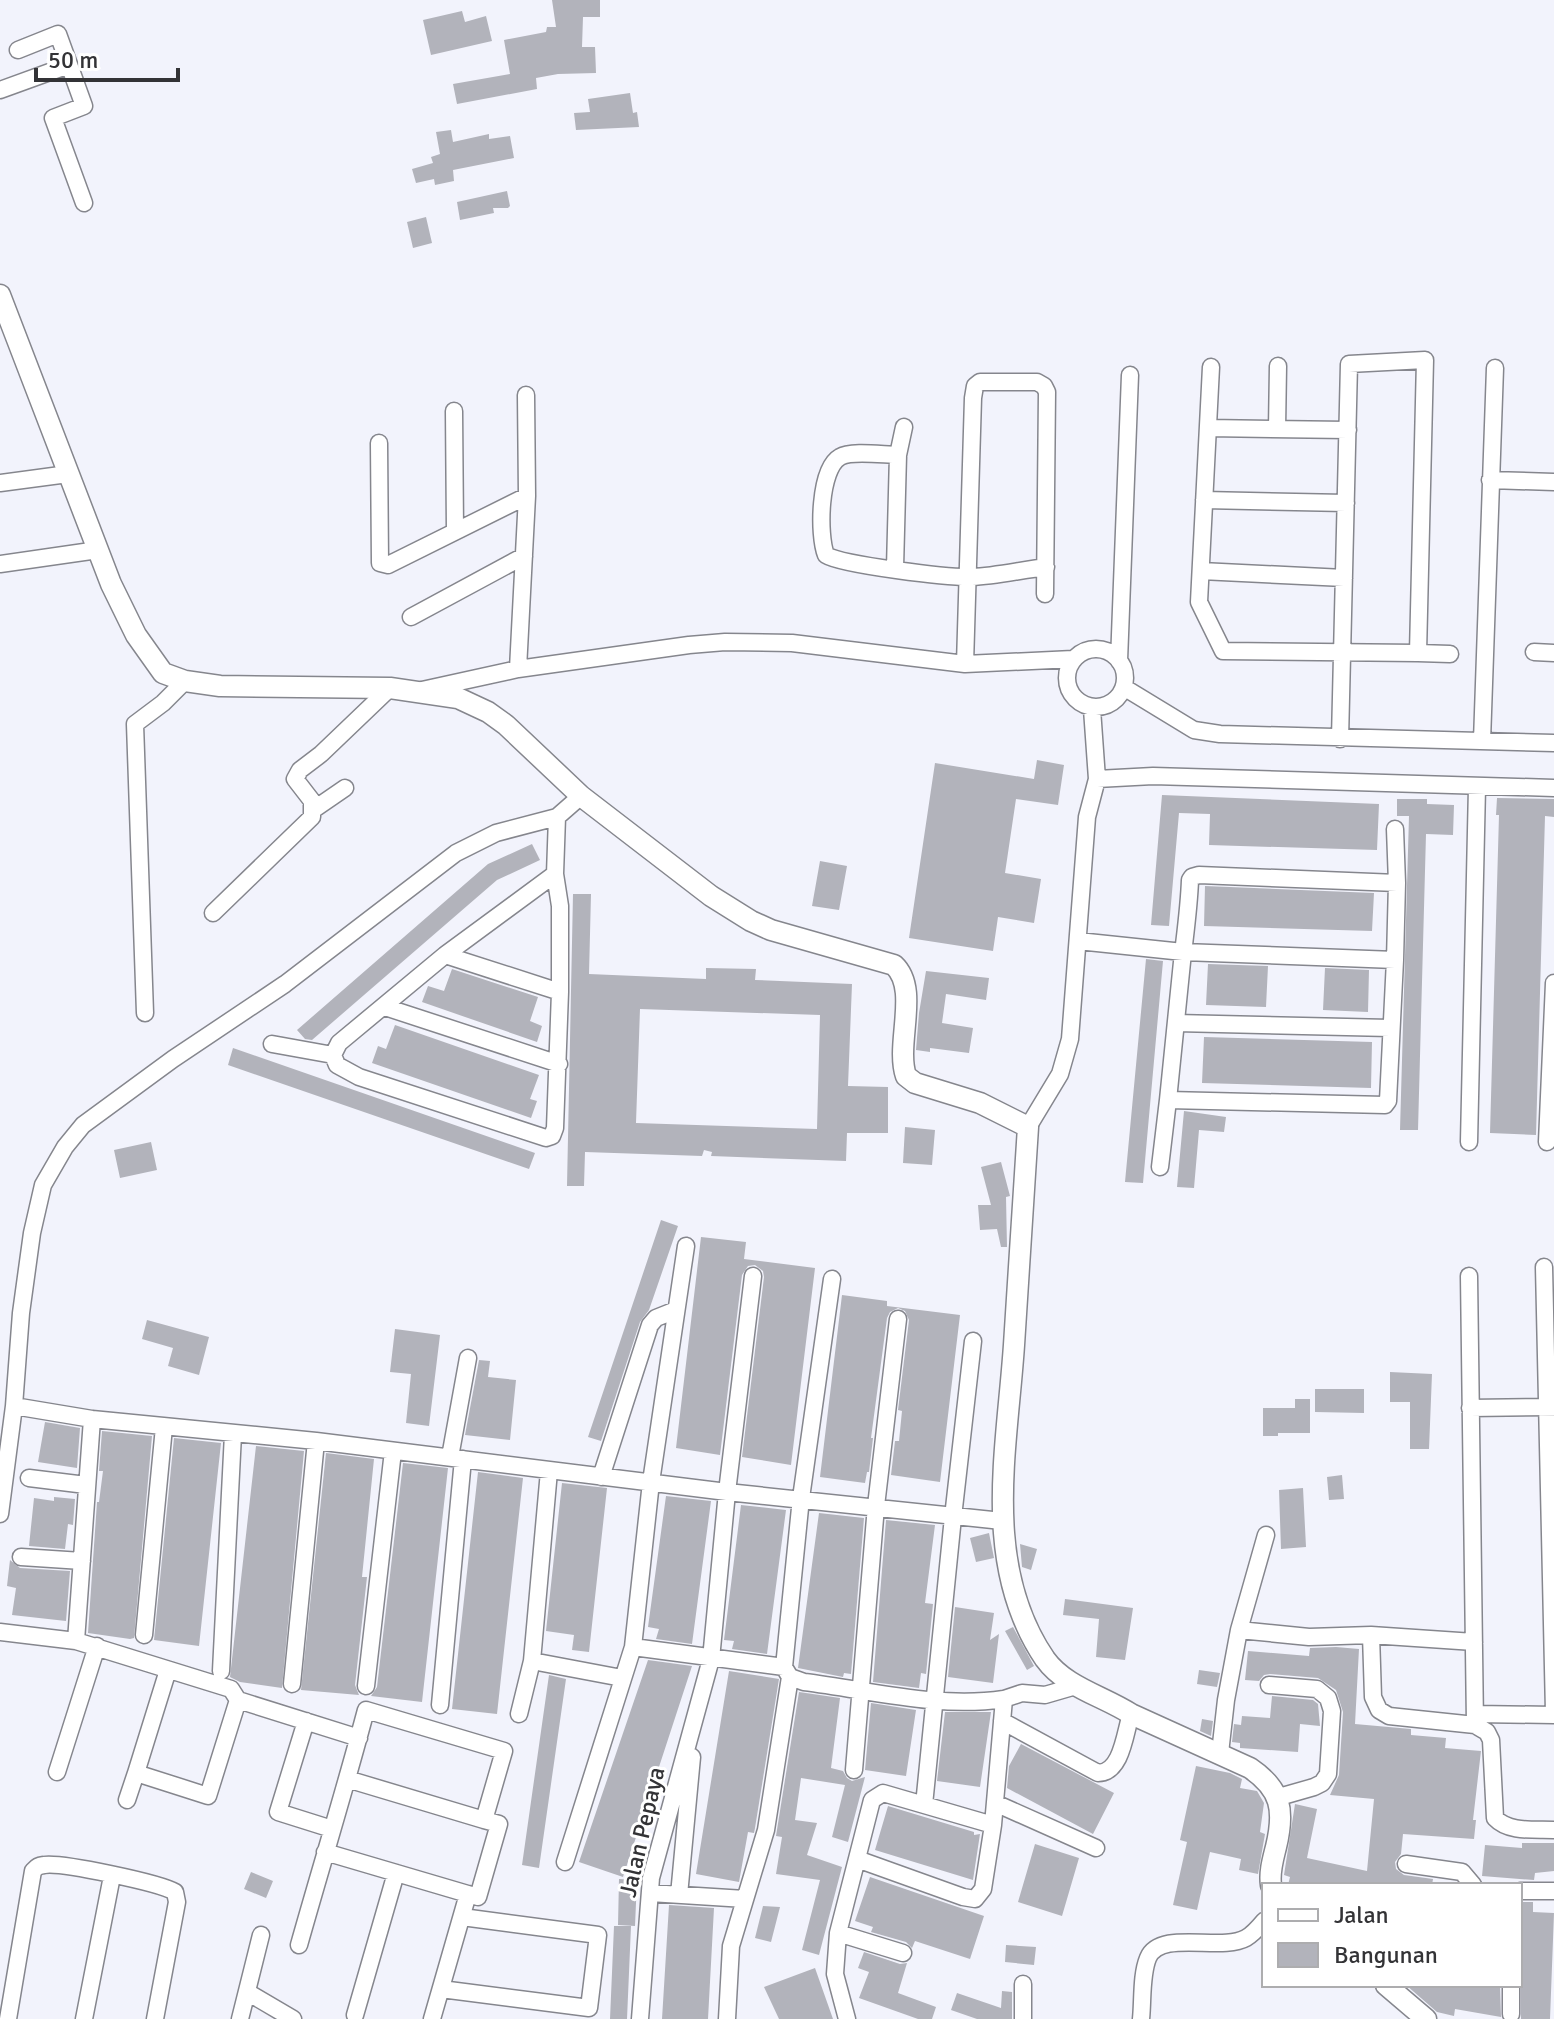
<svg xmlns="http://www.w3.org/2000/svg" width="1554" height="2019" font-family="Signika,sans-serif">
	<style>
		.building { fill: #b2b3bb; fill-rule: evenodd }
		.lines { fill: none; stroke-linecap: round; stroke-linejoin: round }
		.minor-casing { stroke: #85868d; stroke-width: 19 }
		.tertiary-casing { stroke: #85868d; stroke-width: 23 }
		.minor { stroke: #fff; stroke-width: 16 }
		.tertiary { stroke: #fff; stroke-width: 20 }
		.labels { text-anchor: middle; stroke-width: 6; stroke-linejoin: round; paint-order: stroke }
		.street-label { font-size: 24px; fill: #333336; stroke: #fff }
	</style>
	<rect width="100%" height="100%" fill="#f2f3fc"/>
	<path class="building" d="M552,0H600V17H583L582,47H595L596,73L558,74L536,78L537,89L457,104L453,84L510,74L504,40L546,32L547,27H556Z
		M462,11L465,22L486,16L492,41L431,55L423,20Z
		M630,93L633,113L637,112L639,127L576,130L574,113L590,112L588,99Z
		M451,130L453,142L489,134V139L510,136L514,158L453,170L454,181L435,185L434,179L416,183L412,169L433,163L431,157L440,154L436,132Z
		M507,191L510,206L508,208H493L494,213L460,220L457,202Z
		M426,217L432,243L413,248L407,222Z
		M1037,760L1064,765L1058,805L1016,799L1005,873L1041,879L1034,923L998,917L993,951L909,938L935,763L1034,779Z
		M1162,795L1379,804L1377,850L1209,845L1210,814L1179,813L1169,926L1151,925Z
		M1497,798L1554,799V817L1545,816L1536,1135L1490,1133L1499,815H1496Z
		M1397,799H1427V804L1454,805L1453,835L1426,834L1418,1130H1400L1409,816H1397Z
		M532,844L540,860L497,880L312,1040L305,1039L297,1030L488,864Z
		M820,861L847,866L839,910L812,906Z
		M1205,886L1374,893L1372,931L1204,926Z
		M573,894H591L589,974L706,979V968L756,969L755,980L852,984L848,1086L888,1087V1133H847L846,1161L711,1156L712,1152L704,1150L702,1156L585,1152L584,1186H567ZM640,1009L820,1015L817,1129L636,1123Z
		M1146,959L1163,961L1143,1183L1125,1182Z
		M1208,964L1268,966L1266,1007L1206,1005Z
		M1325,968L1369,970L1368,1012L1323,1010Z
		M452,969L538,997L530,1021L542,1026L537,1042L422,1002L428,986L444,991Z
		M926,971L989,978L986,1000L946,994L942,1023L973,1028L969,1053L930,1048V1052L916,1050L919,1013Z
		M395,1025L539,1075L530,1099L537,1101L531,1118L372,1063L378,1046L386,1049Z
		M1204,1037L1372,1042L1371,1088L1202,1083Z
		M233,1048L535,1153L529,1169L228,1065Z
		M1184,1111L1226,1117L1224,1132L1199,1130L1194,1188L1177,1187Z
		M905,1127L935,1130L932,1165L903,1163Z
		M151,1142L157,1170L120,1178L114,1150Z
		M1001,1162L1010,1196L1006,1197L1007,1247H1001L997,1229L980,1230L978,1205H991L981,1167Z
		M661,1220L678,1226L649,1310L640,1322L601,1441L588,1437Z
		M701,1237L746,1242L744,1259L815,1268L791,1465L742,1457L764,1277L763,1271L755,1265L748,1266L742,1275L720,1455L676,1448Z
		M842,1295L887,1301V1306L960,1315L940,1482L891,1475L895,1441H899L902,1411L898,1410L909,1320L905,1311L898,1308L890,1312L887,1318L871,1438H873L869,1472H867L865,1483L820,1477Z
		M147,1320L209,1337L199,1375L168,1366L173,1348L142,1339Z
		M395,1329L440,1335L429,1426L406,1423L411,1374L390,1372Z
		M479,1360L490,1361L488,1377L516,1380L510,1440L465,1435Z
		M1390,1372L1432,1374L1429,1449H1410V1402H1390Z
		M1315,1389H1364V1413L1315,1412Z
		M1295,1399H1310V1433H1278V1436H1263V1408H1295Z
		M45,1422L80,1428L77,1468L38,1462Z
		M102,1431L152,1436L134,1638L130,1639L88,1633L97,1502H99L103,1471H99Z
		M174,1438L221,1443L199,1646L154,1640Z
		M256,1446L304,1451L282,1688L240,1682L230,1677Z
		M326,1453L374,1459L362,1577H367L355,1685L359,1695L301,1690Z
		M403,1463L448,1468L422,1702L371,1696L377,1687Z
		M478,1472L523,1478L497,1714L452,1709Z
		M1342,1475L1344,1499L1329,1500L1327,1477Z
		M562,1483L607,1488L589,1652L572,1650L574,1635L546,1631Z
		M1303,1488L1306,1547L1281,1549L1279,1490Z
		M666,1496L711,1501L692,1644L656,1639L659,1629L648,1627Z
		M54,1497L75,1499L73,1525L68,1524L65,1549L29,1546L34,1498L54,1501Z
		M741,1505L786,1510L767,1654L732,1649L734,1641L724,1640Z
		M819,1513L864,1518L851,1674L844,1673L843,1677L798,1668Z
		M886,1520L935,1525L925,1603L933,1604L926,1674L921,1673L919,1688L873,1682Z
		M989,1533L994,1558L976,1562L970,1538Z
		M1020,1544L1037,1549L1031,1570L1022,1567Z
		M10,1560L20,1568L70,1571L66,1621L12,1615L16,1588L7,1586Z
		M1065,1599L1133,1608L1125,1660L1096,1657L1099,1619L1063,1615Z
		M955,1607L994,1613L990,1640L999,1634L993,1683L948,1677Z
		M1013,1627L1034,1666L1027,1670L1005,1631Z
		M1336,1647L1359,1649L1355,1724L1411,1729V1735L1446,1738L1445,1748L1481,1751L1473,1820H1476L1474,1839L1403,1834L1401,1854L1395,1862L1396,1869L1404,1875L1433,1879L1432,1885H1288L1290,1877L1284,1875L1295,1804L1317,1809L1307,1858L1367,1871L1374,1799L1330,1795L1339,1775L1343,1712L1336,1690L1318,1678L1270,1674L1264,1675L1259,1681L1245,1680L1248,1651L1309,1656L1310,1648Z
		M648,1660L692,1666L623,1877L579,1862Z
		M1199,1670L1220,1673L1217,1687L1197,1684Z
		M729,1671L779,1679L755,1828L754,1833L748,1832L739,1882L696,1874Z
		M549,1675L566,1679L539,1868L522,1865Z
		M799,1692L840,1698L831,1768L843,1771L847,1778L852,1781L865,1777L848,1842L832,1837L845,1785L801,1778L795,1820L817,1823L807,1855L842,1867L819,1955L802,1950L820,1880L776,1874L782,1837L776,1836Z
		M1272,1696L1313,1700L1318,1704L1320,1726L1300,1724L1298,1752L1240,1748V1743L1232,1742L1234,1724L1241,1725L1242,1716L1270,1718Z
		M871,1703L916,1710L906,1776L865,1770Z
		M945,1712H991L980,1787L937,1781Z
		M1202,1719L1213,1721L1211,1736L1200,1731Z
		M1021,1744L1114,1793L1093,1834L1007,1788L1009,1766Z
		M1196,1766L1230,1773L1242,1779L1240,1788L1257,1791L1264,1803L1260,1832L1265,1834L1258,1874L1239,1870L1241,1859L1210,1852L1197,1910L1173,1905L1187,1842L1180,1840Z
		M888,1806L974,1832V1835L980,1834L973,1880L875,1850Z
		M1522,1843H1554V1871L1535,1873L1534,1880L1482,1876L1485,1845L1522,1848Z
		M1035,1844L1079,1858L1062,1916L1018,1902Z
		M251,1872L273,1881L266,1898L244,1889Z
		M870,1877L984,1916L970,1959L915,1941L912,1948L906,1942L871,1932L873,1927L855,1921Z
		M619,1879L637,1880L635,1926L618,1925Z
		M1520,1902H1533V1912L1554,1913L1550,2019H1521Z
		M669,1905L714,1908L708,2019H662Z
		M763,1906L780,1907L771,1942L755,1938Z
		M614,1926H631L627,2019H610Z
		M1006,1945L1036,1947L1034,1965L1005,1962Z
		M864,1952L900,1964L907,1963L898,1993L936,2007L932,2019H918L859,1998L869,1972L858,1968Z
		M815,1968L833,2019H779L764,1987Z
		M1406,1985H1500L1501,2017L1455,2009L1454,2016L1437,2012Z
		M1002,1991L1012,1992V2019H977L951,2010L957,1993L1001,2008Z"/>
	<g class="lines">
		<defs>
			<path id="minor" d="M18,50L58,34L84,106L53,118L84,203
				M0,90L69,65
				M1211,367L1199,602L1223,651L1418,653L1425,360L1349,364L1340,739
				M454,411L455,531
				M904,427L898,455C884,455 851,450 840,457C819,469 818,535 826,555C842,565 950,578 972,577C996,576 1021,570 1046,567
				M1208,428L1348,430
				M1277,429L1278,366
				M379,443L380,563L388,565L527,496
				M1490,480L1554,482
				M0,483L68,474
				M1204,500L1346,503
				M0,564L98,550
				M895,568L898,455
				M1201,571L1344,578
				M411,617L524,556
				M1067 678a29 29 0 1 1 58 0a29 29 0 1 1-58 0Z
				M1534,652L1554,653
				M1418,653L1450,654
				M1119,661L1130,375
				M965,664L973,398L975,386L980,382H1037L1044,386L1047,392L1045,594
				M518,669L689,645L725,642L792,643L965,664L1073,659
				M1125,688L1194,730L1220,734L1554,743
				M422,690L518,669L527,496L526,395
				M1092,709L1097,779
				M1482,741L1495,368
				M313,810L345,788
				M1395,829L1397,883
				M555,874L445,955L339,1043L333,1055L337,1065L359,1077L546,1138L552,1136L555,1128L560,992V906L555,874L557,817
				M213,913L312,817V801L295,779L300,770L321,754L390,688
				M1078,941L1183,952L1395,960L1397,883L1199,875L1192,877L1190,880C1189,908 1185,935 1182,962C1177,1008 1173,1054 1168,1100L1385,1105L1388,1101L1395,960
				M445,955L560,992
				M385,1007L559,1064
				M145,1013L135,724L163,703L185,681
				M1176,1023L1390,1028
				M272,1044L333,1055
				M1028,1127L1060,1074L1070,1039L1087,817L1097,779L1153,776L1554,788
				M1469,1142L1477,787
				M1547,1142L1554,983
				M1160,1167L1168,1100
				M686,1246L651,1482L633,1647L784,1667L790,1677L804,1682C870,1690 938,1709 1004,1699L993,1825L983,1889L975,1899L963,1897L857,1859
				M1544,1267L1554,1712
				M1469,1276L1475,1725
				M14,1406L92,1419L316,1441L727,1492L1002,1521
				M1470,1408L1554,1407
				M450,1457L468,1358
				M601,1477L650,1325L656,1318L676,1310
				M29,1478L86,1485
				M0,1514L14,1406L21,1313L32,1233L43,1185L65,1147L83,1125L173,1059L285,984L456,853L496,833L557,817L581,796
				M21,1557L82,1561
				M1239,1630L1266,1535
				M0,1632L76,1641L92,1419
				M144,1635L164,1427
				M1371,1635L1474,1642
				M76,1641L231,1689L238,1700L359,1738
				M532,1661L622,1678
				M784,1667L801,1498L832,1279
				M168,1670L136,1773L208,1796L238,1700
				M221,1671L233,1434
				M292,1684L316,1441
				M1269,1685L1317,1689L1328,1698L1332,1711L1328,1774L1322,1783L1314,1787L1279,1797
				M366,1686L393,1451
				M1004,1699L1022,1693L1045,1695L1076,1686
				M440,1705L463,1459
				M519,1714L532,1661L549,1471
				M1475,1714L1554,1715
				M306,1721L278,1812L332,1829
				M1002,1721L1098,1773C1122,1773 1125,1732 1131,1714
				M1220,1753L1226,1700L1239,1630L1309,1637L1371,1635L1373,1697L1379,1710L1389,1716L1475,1725L1487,1732L1491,1740L1495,1818C1509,1833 1535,1829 1554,1830
				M854,1770L876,1506L898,1319
				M57,1772L97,1646
				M127,1800L136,1773
				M995,1803L1096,1848
				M924,1805L953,1517L973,1341
				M325,1852L478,1897L499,1824L484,1820
				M565,1862L633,1647
				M1406,1864L1462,1872L1473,1885
				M1520,1891H1554
				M650,1893L745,1899
				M679,1895L692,1757
				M838,1933L903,1953
				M299,1945C321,1867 345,1789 366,1710L504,1751L484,1820L347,1779
				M1511,1985V2014
				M441,1989L589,2008L598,1935L462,1917
				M247,1992L293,2019
				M355,2015L396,1873
				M8,2019L33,1871C37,1867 37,1866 44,1865C61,1862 160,1883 175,1892L177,1902L155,2019
				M84,2019L112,1876
				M240,2019L261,1935
				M432,2019L468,1894
				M640,2019L651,1878L711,1659L727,1492L753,1276
				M727,2019L731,1946L766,1830L790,1677
				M847,2019L835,1974L838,1933L872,1800L883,1793L993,1825
				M1023,2019V1984
				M1141,2019C1143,2000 1141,1975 1148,1958C1160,1929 1221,1952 1246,1938C1253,1934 1259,1927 1264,1921"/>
			<path id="tertiary" d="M0,295L111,584L136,635L163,673L185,681L220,686L390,688L458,698L488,712L506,725L581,796L711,896L751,921L771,930L894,965C920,989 895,1044 906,1076L915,1083L980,1103L1028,1127C1023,1200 1019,1273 1014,1345C1007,1450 981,1565 1045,1659C1065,1687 1103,1696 1131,1714L1250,1768C1281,1789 1285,1810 1276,1847C1273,1859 1269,1872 1271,1885
				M1386,1985L1426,2019"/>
		</defs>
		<use href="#minor" class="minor-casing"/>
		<use href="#tertiary" class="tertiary-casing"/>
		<use href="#minor" class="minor"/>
		<use href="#tertiary" class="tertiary"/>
	</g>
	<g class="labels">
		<g class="street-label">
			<text transform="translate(642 1832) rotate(-77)" y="8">Jalan Pepaya</text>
		</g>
	</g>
	<rect x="1262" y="1883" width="260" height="104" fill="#ffffff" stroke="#adadaf" stroke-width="2"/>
	<rect x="1278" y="1909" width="40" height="12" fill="#ffffff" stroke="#adadaf" stroke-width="2"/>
	<text x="1334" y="1923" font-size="24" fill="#333336">Jalan</text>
	<rect x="1278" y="1943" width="40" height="24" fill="#b2b3bb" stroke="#adadaf" stroke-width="2"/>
	<text x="1334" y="1963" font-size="24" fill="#333336">Bangunan</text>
	<path d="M36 68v12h142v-12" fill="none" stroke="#333336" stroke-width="4"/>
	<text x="48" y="68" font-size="24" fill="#333336" stroke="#ffffff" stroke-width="6" paint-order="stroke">50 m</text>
</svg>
